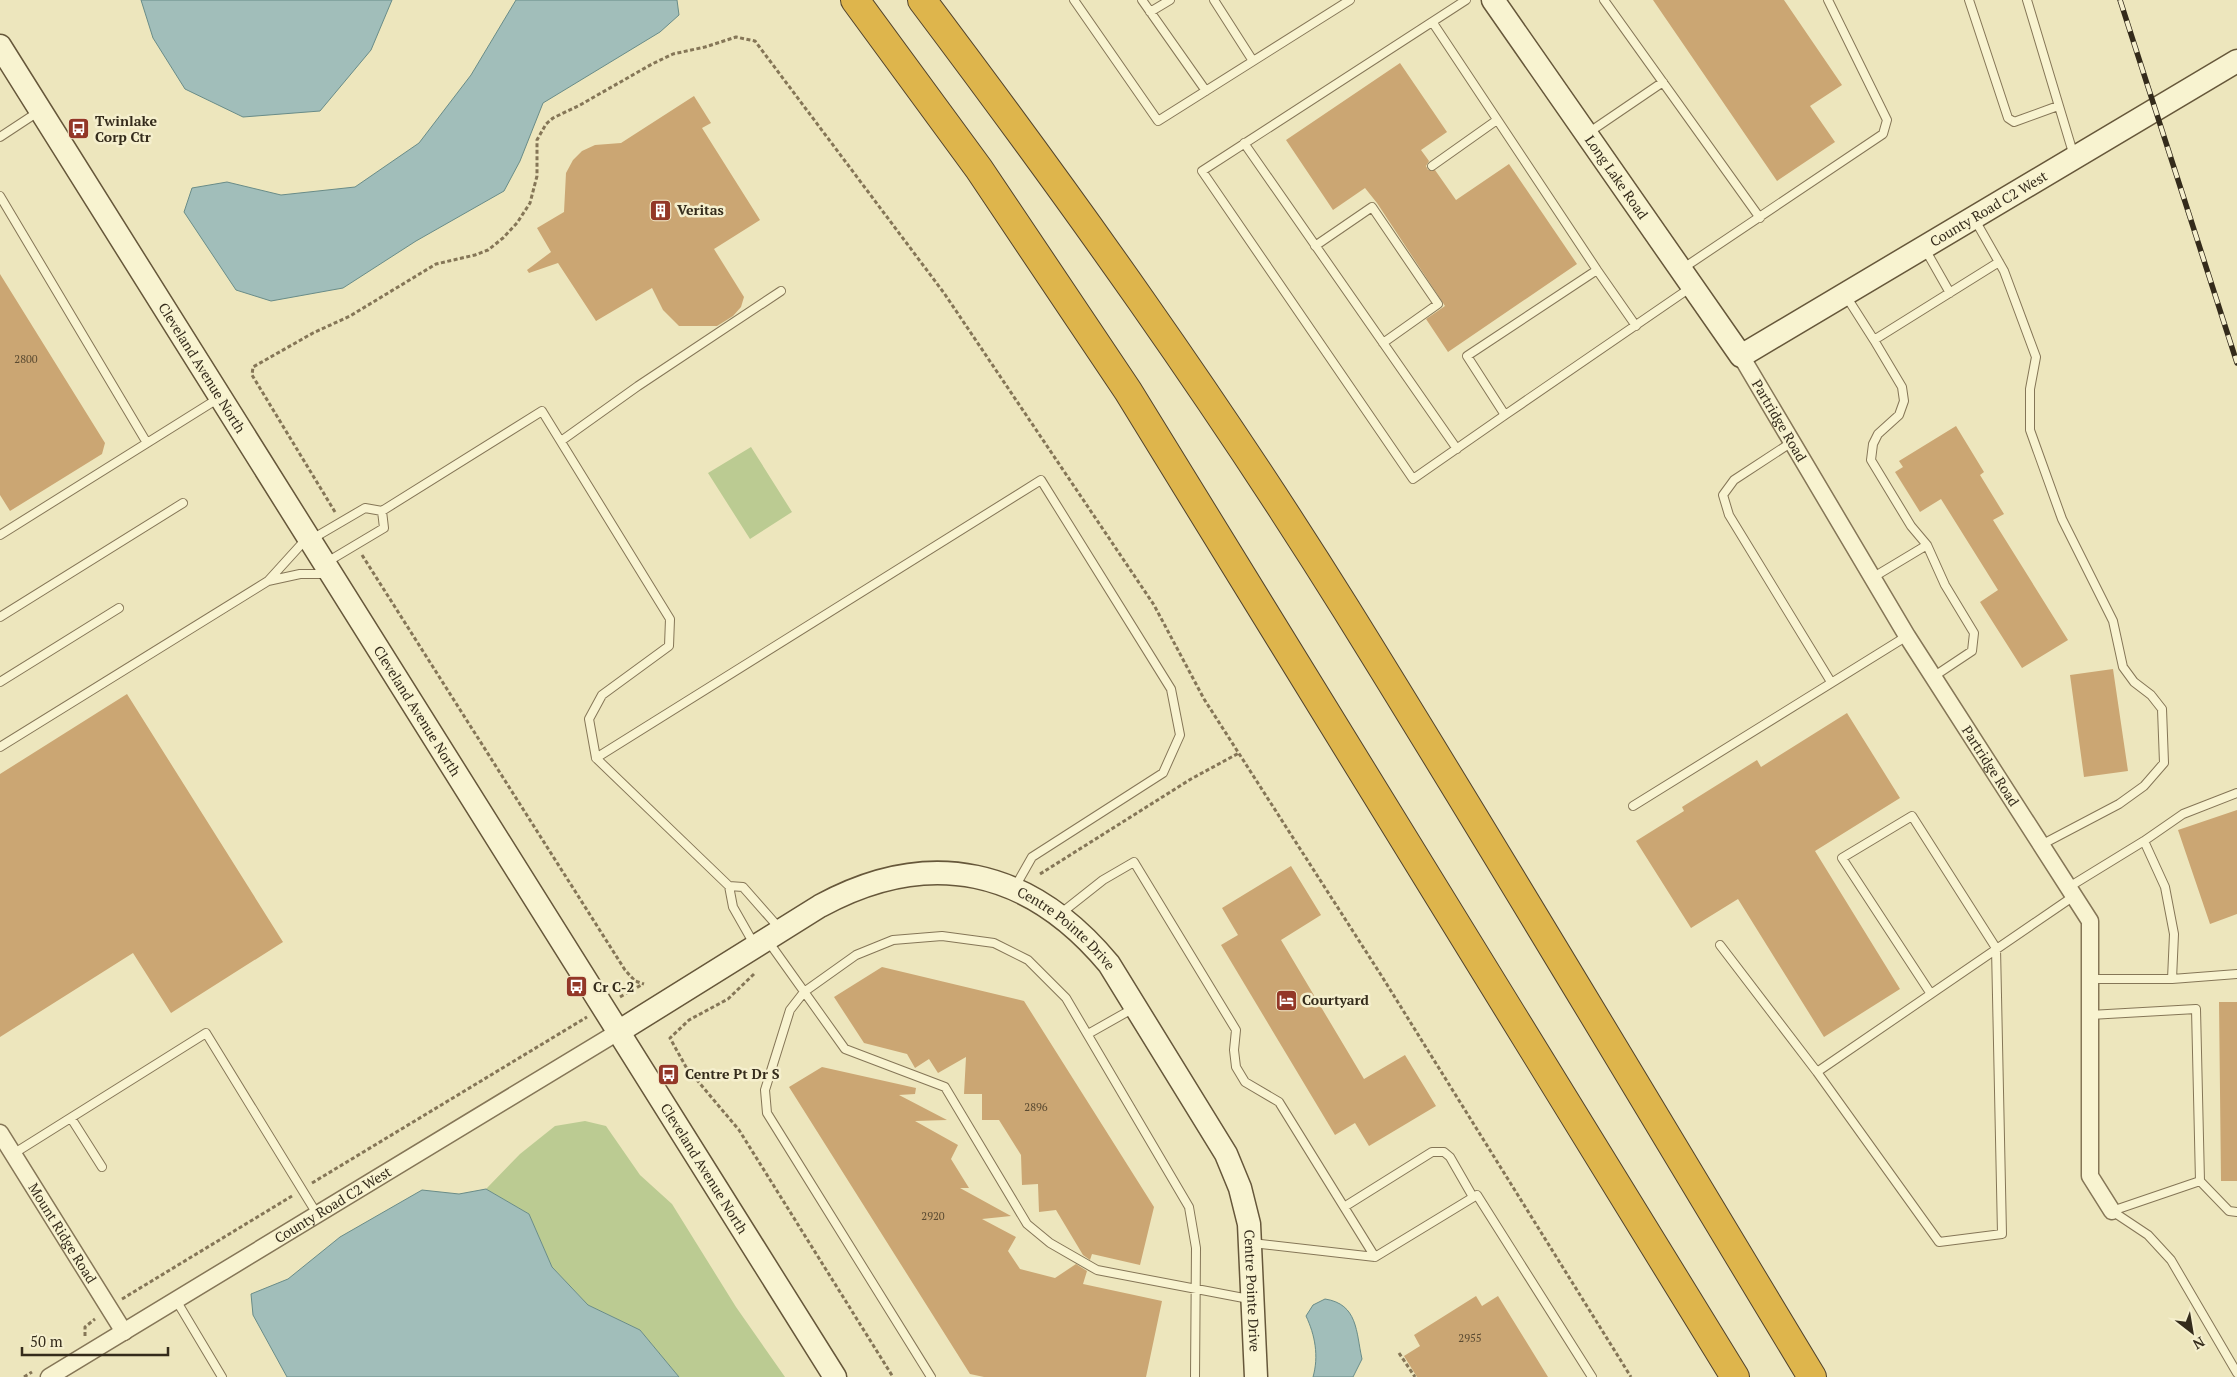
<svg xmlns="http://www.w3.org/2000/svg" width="2237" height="1377" font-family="'PT Serif',serif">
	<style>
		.green { fill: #bbcb92 }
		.water { fill: #a1beba; stroke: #698c88 }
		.building { fill: #cba673 }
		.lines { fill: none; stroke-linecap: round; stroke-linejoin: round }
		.lane-casing { stroke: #857657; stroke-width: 10 }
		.street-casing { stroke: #857657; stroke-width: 19 }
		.secondary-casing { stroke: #66573a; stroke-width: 25 }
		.highway-casing { stroke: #52432b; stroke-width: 30 }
		.path { stroke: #857657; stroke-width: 3; stroke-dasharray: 4 2.5; stroke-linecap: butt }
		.lane { stroke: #f8f3d0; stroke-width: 8 }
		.street { stroke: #f8f3d0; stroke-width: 16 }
		.secondary { stroke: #f8f3d0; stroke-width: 22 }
		.highway { stroke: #deb54c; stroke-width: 28 }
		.rail-casing { stroke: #342b1b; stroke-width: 5.5 }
		.rail { stroke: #f5efcd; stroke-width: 4; stroke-dasharray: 11; stroke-linecap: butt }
		.labels { text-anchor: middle; stroke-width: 5; stroke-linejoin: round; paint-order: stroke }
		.number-label { font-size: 11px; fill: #5a4a31 }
		.poi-label { font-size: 14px; font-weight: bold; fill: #342b1b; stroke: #f5efcd; text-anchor: start }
		.street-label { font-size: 14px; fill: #342b1b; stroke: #f5efcd }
	</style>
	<rect width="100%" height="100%" fill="#ede6bd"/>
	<path class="green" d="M751,447L792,512L750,539L708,473Z
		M585,1121L606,1126L640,1175L672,1204L736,1307L785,1377H679L640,1330L588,1305L552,1267L529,1214L486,1189L520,1154L555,1126Z"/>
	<path class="water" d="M141,0H392L371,50L320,111L243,117L185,89L153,38Z
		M516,0H677L679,15L660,32L543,103L520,161L504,191L416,241L343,288L271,301L236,290L184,212L192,188L227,182L281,195L355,187L419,143L471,75Z
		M486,1189L529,1214L552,1267L588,1305L640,1330L679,1377H287L253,1315L251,1294L288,1279L340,1237L422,1190L459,1194Z
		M1325,1299C1358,1304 1356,1332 1362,1359L1353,1377H1313C1319,1356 1315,1335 1306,1316L1313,1305Z"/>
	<path class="building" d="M1653,0H1784L1842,85L1810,106L1835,142L1777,181Z
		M1400,63L1447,132L1421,150L1429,161L1426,166L1428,170H1435L1456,200L1509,164L1577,264L1448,352L1426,319L1445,306L1377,203L1365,188L1333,210L1286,140Z
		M694,96L711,123L702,128L760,220L714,249L744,297L741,307L733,316L717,326H679L663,310L652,288L596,321L558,263L529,273L527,270L551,252L537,228L564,212L566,173L573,160L582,151L595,145L621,143Z
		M0,274L105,443L102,454L10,511L0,495Z
		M1956,426L1984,472L1980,475L2004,514L1993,520L2068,640L2022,668L1980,602L1998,590L1941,499L1920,512L1895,472L1903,467L1899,461Z
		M2113,669L2128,771L2084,777L2070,675Z
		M127,694L283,942L171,1013L133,953L0,1037V774Z
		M1847,713L1900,798L1815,851L1900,989L1824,1037L1738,899L1691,928L1636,841L1684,811L1682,807L1757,760L1761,767Z
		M2237,810V914L2210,924L2178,830Z
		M1291,866L1321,915L1281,940L1364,1079L1405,1055L1436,1106L1369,1146L1355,1123L1335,1135L1221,945L1238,935L1222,908Z
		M882,967L1024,1001L1154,1207L1140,1265L1092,1254L1090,1260L1083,1255L1056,1210L1039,1212L1038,1184L1022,1185L1021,1155L999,1120H982V1094H964L966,1057L938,1073L929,1059L915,1068L907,1054L864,1043L834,997Z
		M2219,1002H2237V1181H2221Z
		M822,1067L916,1088L915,1094L899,1095L947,1120L915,1121L958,1145L951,1159L969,1188H960L1011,1216L982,1219L1016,1237L1008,1251L1020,1269L1055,1278L1076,1264L1087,1271L1083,1284L1162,1301L1146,1377H984L970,1374L789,1087Z
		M1476,1296L1482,1306L1498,1296L1548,1377H1417L1404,1356L1420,1346L1414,1335Z"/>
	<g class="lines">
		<defs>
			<path id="lane" d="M1074,0L1158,121L1350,0
				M1142,0L1206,91
				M1214,0L1253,61
				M1466,0L1202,171L1413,479L1505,415
				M1604,0L1760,218
				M1969,0L2008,118L2014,122L2058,106
				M2027,0L2074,156
				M1150,12L1170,0
				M1433,23L1597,270
				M1588,133L1663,82
				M0,137L38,112
				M1244,143L1457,449
				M1432,166L1497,120
				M0,196L147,443
				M1975,220L2004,271L2036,357L2030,389V430L2062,519L2113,621L2123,667L2134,682L2151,695L2162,709L2164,763L2144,786L2119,804L2041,845
				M1315,246L1372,207L1438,304L1383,343
				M1925,249L1950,293
				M1682,269L1883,134L1887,120L1828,0
				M1846,296L1874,340L1999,262
				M1636,326L1597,270L1467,356L1505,415L1690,288
				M1874,340L1902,387L1904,401L1899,415L1878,434L1873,444L1871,460L1911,526L1927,545L1945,585L1974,633L1972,651L1933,677
				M561,441L638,386L781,291
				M1792,442L1734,480L1723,495L1729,515L1831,682
				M0,535L219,398
				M307,538L268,581L300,574H327
				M312,539L365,508L382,511L542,411L670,619L669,646L602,695L589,719L596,758
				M327,562L384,528L382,511
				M1872,578L1927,545
				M0,617L183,503
				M0,682L119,608
				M0,747L268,581
				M1633,806L1907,636
				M2144,841L2183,814L2237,793
				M729,886L743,887L780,929
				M2069,887L2144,841L2165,887L2174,934L2172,979H2090
				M1060,914L1103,880L1134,862L1236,1030L1234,1050L1236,1067L1245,1082L1279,1102L1375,1257L1252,1243
				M768,941L845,1049L945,1087L1027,1224L1050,1243L1097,1270L1249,1299
				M754,944L733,907L729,886L596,758L1041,480L1171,689L1180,735L1163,773L1032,857L1015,887
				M1720,945L1817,1072L2074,896
				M2172,979L2237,974
				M2090,1015L2196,1009L2200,1181L2112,1211
				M1088,1034L1134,1008
				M1817,1072L1939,1242L2002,1234L1996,948L1912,816L1842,858L1931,994
				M71,1118L102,1167
				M13,1154L206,1033L317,1214
				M2200,1181L2229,1211L2237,1212
				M1344,1207L1432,1152H1444L1450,1157L1473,1197
				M2112,1211L2148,1235L2171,1260L2237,1373
				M1375,1257L1477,1195L1592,1377
				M176,1300L222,1377
				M931,1377L767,1113L765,1090L790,1010L804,992L856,955L893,940L942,936L994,943L1028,960L1066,998L1189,1207L1196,1248L1195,1377"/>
			<g id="street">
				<path id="s1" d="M1741,356L1907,636L2090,921V1176L2112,1211"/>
				<path id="s2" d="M0,1133L124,1332"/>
				<path id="s3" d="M49,1377L618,1032"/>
			</g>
			<g id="secondary">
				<path id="s4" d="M1493,0L1741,356L2237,61"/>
				<path id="s5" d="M0,46L835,1377"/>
				<path id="s6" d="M618,1032L820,906C930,846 1030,869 1109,964L1226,1154L1240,1188L1249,1224L1256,1377"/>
			</g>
			<path id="highway" d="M855,0L979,169L1128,391L1735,1377
				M922,0C1071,198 1215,399 1346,609C1504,863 1657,1121 1812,1377"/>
		</defs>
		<use href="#lane" class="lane-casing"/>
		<use href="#street" class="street-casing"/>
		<use href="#secondary" class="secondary-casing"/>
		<use href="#highway" class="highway-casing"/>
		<path class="path" d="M335,512L252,375L253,367L313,333L350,316L436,264L475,255L488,250L503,238L517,223L530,203L537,176V140L546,124L553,118L580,105L652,64L673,54L705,47L736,37L755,41L944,293L1154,605L1204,699L1381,975L1631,1377
			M362,555L625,970L635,981L644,984
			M1040,874L1191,779L1239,753
			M754,974L728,999L689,1020L670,1038L686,1067L739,1130L893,1377
			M620,997L643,984
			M312,1183L587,1017
			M122,1299L292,1196
			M85,1336V1327L95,1319
			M1399,1353L1415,1377
			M24,1377L32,1372"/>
		<use href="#lane" class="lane"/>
		<use href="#street" class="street"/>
		<use href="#secondary" class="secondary"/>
		<use href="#highway" class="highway"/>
		<defs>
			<path id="rail" d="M2120,0L2237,363"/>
		</defs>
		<use href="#rail" class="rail-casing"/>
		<use href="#rail" class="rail"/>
	</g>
	<defs>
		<symbol id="bus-square" viewBox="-11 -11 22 22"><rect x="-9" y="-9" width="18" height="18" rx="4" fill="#933727" stroke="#f5efcd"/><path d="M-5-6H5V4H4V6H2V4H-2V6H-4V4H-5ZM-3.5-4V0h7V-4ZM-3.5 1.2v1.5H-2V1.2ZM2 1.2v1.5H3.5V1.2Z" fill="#fff"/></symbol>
		<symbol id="building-square" viewBox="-11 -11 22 22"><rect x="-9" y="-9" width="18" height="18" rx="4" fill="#933727" stroke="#f5efcd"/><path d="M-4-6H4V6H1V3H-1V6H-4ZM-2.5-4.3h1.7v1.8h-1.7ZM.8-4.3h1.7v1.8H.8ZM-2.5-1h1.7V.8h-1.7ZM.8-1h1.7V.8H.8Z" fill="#fff"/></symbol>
		<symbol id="hotel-square" viewBox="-11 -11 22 22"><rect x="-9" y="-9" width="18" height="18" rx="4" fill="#933727" stroke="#f5efcd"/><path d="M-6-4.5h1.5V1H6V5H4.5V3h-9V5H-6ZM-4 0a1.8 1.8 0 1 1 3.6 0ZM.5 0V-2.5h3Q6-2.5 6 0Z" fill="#fff"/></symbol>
	</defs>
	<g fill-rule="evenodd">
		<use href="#bus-square" x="66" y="116" width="25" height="25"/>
		<use href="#building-square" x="648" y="198" width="25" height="25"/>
		<use href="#bus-square" x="564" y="974" width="25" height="25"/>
		<use href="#hotel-square" x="1274" y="988" width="25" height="25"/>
		<use href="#bus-square" x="656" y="1062" width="25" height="25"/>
	</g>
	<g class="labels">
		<g class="number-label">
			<text x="26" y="363">2800</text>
			<text x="1036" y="1111">2896</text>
			<text x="933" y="1220">2920</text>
			<text x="1470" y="1342">2955</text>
		</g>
		<g class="poi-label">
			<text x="95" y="126">Twinlake<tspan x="95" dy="16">Corp Ctr</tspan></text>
			<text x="677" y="215">Veritas</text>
			<text x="593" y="992">Cr C-2</text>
			<text x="1302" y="1005">Courtyard</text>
			<text x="685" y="1079">Centre Pt Dr S</text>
		</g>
		<g class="street-label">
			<text dy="5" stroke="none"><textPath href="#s4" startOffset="216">Long Lake Road</textPath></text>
			<text dy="5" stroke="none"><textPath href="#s4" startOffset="722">County Road C2 West</textPath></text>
			<text dy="5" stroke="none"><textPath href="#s5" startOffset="380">Cleveland Avenue North</textPath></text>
			<text dy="5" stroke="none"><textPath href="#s1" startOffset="75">Partridge Road</textPath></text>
			<text dy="5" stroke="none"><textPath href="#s5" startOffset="785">Cleveland Avenue North</textPath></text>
			<text dy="5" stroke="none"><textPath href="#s1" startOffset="480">Partridge Road</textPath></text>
			<text dy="5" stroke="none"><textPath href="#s6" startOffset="506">Centre Pointe Drive</textPath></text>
			<text dy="5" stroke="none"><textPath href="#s5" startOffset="1325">Cleveland Avenue North</textPath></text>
			<text dy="5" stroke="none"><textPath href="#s3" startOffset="332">County Road C2 West</textPath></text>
			<text dy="5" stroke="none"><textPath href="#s2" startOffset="118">Mount Ridge Road</textPath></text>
			<text dy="5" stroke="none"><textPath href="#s6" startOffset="926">Centre Pointe Drive</textPath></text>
		</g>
	</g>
	<g transform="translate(2192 1332) rotate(149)" stroke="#f5efcd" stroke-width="4" paint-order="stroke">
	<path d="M0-4L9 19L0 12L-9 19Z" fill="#342b1b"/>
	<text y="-8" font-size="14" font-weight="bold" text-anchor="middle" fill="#342b1b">N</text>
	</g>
	<path d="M22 1347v8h146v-8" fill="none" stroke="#342b1b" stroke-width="2.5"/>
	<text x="30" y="1347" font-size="15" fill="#342b1b" stroke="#f5efcd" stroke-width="4" paint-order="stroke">50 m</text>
</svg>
